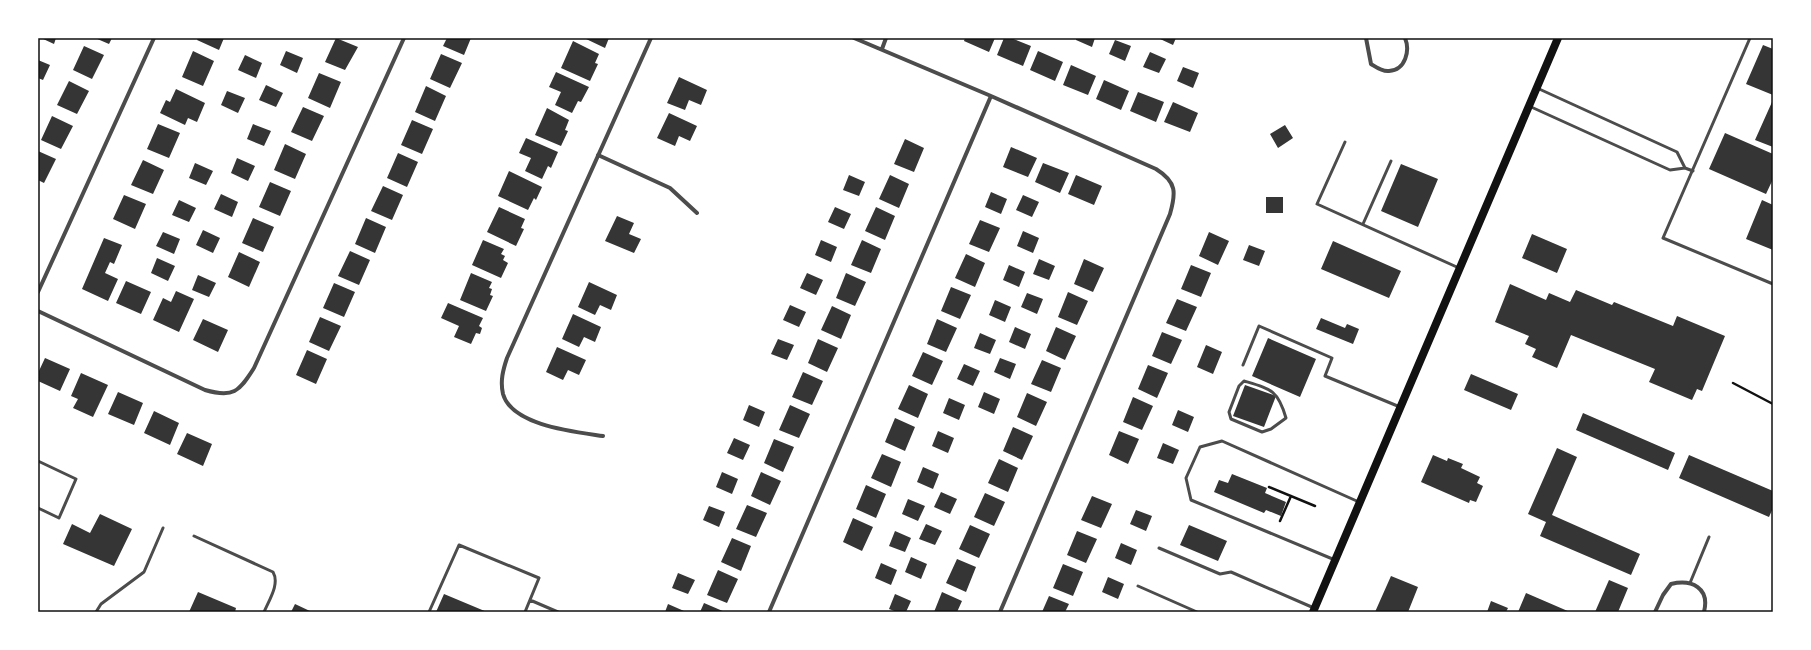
<svg xmlns="http://www.w3.org/2000/svg" width="1811" height="650" font-family="'Roboto Serif',serif">
	<style>
		.building { fill: #353535 }
		.lines { fill: none; stroke-linecap: round; stroke-linejoin: round }
		.path { stroke: #111; stroke-width: 2.5 }
		.service { stroke: #4c4c4c; stroke-width: 3 }
		.minor { stroke: #4c4c4c; stroke-width: 4 }
		.secondary { stroke: #111; stroke-width: 8 }
		.neatline { fill: none; stroke: #111; stroke-width: 1.5 }
	</style>
	<rect width="100%" height="100%" fill="#fff"/>
	<path class="building" d="M41,38H56L54,44Z
		M95,38H112L109,44Z
		M198,38H224L219,50L197,40Z
		M336,38L358,47L345,70L325,62Z
		M447,38H471L464,55L443,46Z
		M584,38H609L605,48Z
		M965,38H995L989,52L964,41Z
		M1004,38H1011L1031,46L1023,66L997,55Z
		M1076,38H1095L1092,47L1076,40Z
		M1158,38H1176L1173,45Z
		M1115,40L1131,46L1125,61L1109,54Z
		M573,41L599,54L595,63L598,64L590,81L561,68Z
		M1763,45L1773,49V95L1746,84Z
		M84,46L104,55L92,79L73,70Z
		M193,51L214,61L203,86L182,77Z
		M286,51L303,58L297,73L280,65Z
		M1038,51L1063,62L1055,81L1030,70Z
		M1150,52L1166,59L1159,73L1143,67Z
		M441,54L462,63L450,88L430,79Z
		M245,55L262,63L256,78L238,70Z
		M38,60L50,65L43,80L38,78Z
		M1071,65L1096,76L1088,95L1063,85Z
		M1183,67L1199,73L1193,88L1177,81Z
		M556,72L589,87L581,102L578,101L572,113L555,105L561,92L549,87Z
		M319,73L341,82L330,108L308,98Z
		M679,77L707,90L701,105L689,100L685,110L667,103Z
		M1104,80L1129,91L1121,110L1096,99Z
		M69,81L89,91L77,114L57,105Z
		M266,85L283,93L276,107L259,100Z
		M426,86L446,96L435,121L415,112Z
		M176,89L205,103L197,122L188,118L185,125L160,113L166,100L170,102Z
		M227,91L245,98L238,113L221,105Z
		M1138,92L1164,102L1156,122L1130,111Z
		M1173,102L1198,113L1190,132L1164,122Z
		M1772,102H1773V147L1755,140Z
		M303,107L324,116L312,141L291,132Z
		M547,108L569,120L565,130L568,131L561,146L535,135Z
		M669,113L697,126L690,141L679,136L675,146L657,138Z
		M52,116L73,126L61,149L41,140Z
		M412,120L433,129L422,154L401,145Z
		M158,124L180,133L169,158L147,149Z
		M253,124L271,131L264,146L247,139Z
		M1285,125L1293,138L1278,148L1270,134Z
		M1725,133L1773,154V179L1766,194L1709,169Z
		M526,138L558,152L551,168L548,166L542,179L525,171L531,158L519,153Z
		M905,139L924,148L914,172L894,164Z
		M285,144L306,154L295,179L274,170Z
		M1011,147L1037,158L1028,177L1003,167Z
		M38,151L56,159L44,183L38,180Z
		M398,153L418,162L407,187L387,178Z
		M237,158L255,166L248,181L231,173Z
		M143,160L164,170L153,194L131,185Z
		M195,163L213,171L206,185L189,178Z
		M1043,163L1069,173L1060,193L1035,182Z
		M1401,164L1438,179L1418,227L1381,211Z
		M509,171L542,187L536,200L534,198L528,210L498,196Z
		M849,175L865,182L859,196L843,190Z
		M890,175L909,184L899,208L879,199Z
		M1076,175L1102,186L1094,205L1068,194Z
		M270,182L291,191L280,216L259,207Z
		M383,186L403,195L392,220L371,211Z
		M991,192L1007,199L1001,214L985,207Z
		M221,194L238,202L232,217L214,209Z
		M124,195L146,204L135,229L113,219Z
		M1023,195L1039,202L1032,217L1016,210Z
		M1266,197H1283V213H1266Z
		M179,200L196,208L189,222L172,215Z
		M1762,200L1773,205V250L1746,239Z
		M499,207L525,219L521,228L524,229L516,246L487,232Z
		M835,207L851,214L844,229L828,222Z
		M876,207L895,216L885,240L865,231Z
		M617,216L634,223L629,234L641,239L634,253L605,241Z
		M253,218L274,227L263,252L242,243Z
		M366,218L386,227L375,253L355,244Z
		M980,220L1000,228L989,252L969,244Z
		M203,230L220,238L213,253L196,245Z
		M1023,231L1039,238L1033,253L1017,246Z
		M163,232L180,239L174,254L156,246Z
		M1209,232L1229,241L1218,265L1199,256Z
		M1532,234L1567,249L1557,273L1522,258Z
		M104,238L122,245L114,264L110,262L105,273L118,279L108,301L82,289Z
		M483,240L504,249L501,254L505,256L503,260L508,263L501,278L472,265Z
		M821,240L837,247L831,262L815,255Z
		M862,240L881,249L871,273L851,265Z
		M1333,241L1401,271L1389,298L1321,269Z
		M1249,245L1265,251L1259,266L1243,260Z
		M350,251L370,260L359,285L338,276Z
		M239,252L260,262L249,287L228,277Z
		M966,254L985,263L975,287L955,278Z
		M157,258L175,266L168,281L151,273Z
		M1039,259L1055,266L1049,280L1033,274Z
		M1084,259L1104,268L1093,292L1074,284Z
		M1009,265L1025,272L1019,287L1003,280Z
		M1191,265L1211,273L1201,297L1181,289Z
		M471,273L492,282L489,288L492,289L490,295L493,296L486,311L460,300Z
		M807,273L823,280L816,295L800,288Z
		M846,273L866,282L855,306L836,298Z
		M198,275L216,283L209,297L192,290Z
		M126,281L151,292L141,314L116,303Z
		M589,282L617,295L611,310L600,305L595,315L578,307Z
		M334,283L355,292L344,317L323,308Z
		M1510,284L1546,300L1549,293L1570,302L1576,290L1612,305L1614,302L1673,326L1677,316L1725,336L1702,391L1697,389L1692,400L1649,382L1655,369L1571,335L1557,368L1532,357L1536,349L1525,344L1529,336L1495,322Z
		M951,287L971,295L960,319L941,311Z
		M176,291L194,299L179,332L153,320L163,298L171,302Z
		M1068,292L1088,301L1077,325L1058,317Z
		M1027,293L1043,299L1037,314L1021,307Z
		M1177,299L1197,307L1186,331L1166,323Z
		M995,300L1011,307L1005,322L989,315Z
		M448,303L483,318L479,326L482,328L480,334L476,333L471,344L454,337L459,326L441,318Z
		M790,305L806,312L799,327L783,320Z
		M832,306L851,315L841,339L821,330Z
		M573,314L601,327L595,342L584,337L579,347L562,339Z
		M320,317L341,326L329,351L309,342Z
		M1321,318L1345,328L1347,324L1359,329L1353,344L1316,329Z
		M203,319L228,330L218,352L193,340Z
		M937,319L957,328L946,352L927,344Z
		M1015,327L1031,334L1025,349L1009,342Z
		M1056,327L1076,336L1065,360L1046,351Z
		M1162,332L1182,340L1171,364L1152,356Z
		M980,333L996,340L990,354L974,348Z
		M1268,338L1316,359L1300,397L1252,376Z
		M778,339L794,345L787,360L771,354Z
		M818,339L838,348L827,372L808,363Z
		M1206,345L1222,352L1213,374L1197,367Z
		M557,347L586,360L579,375L568,370L563,380L546,372Z
		M307,350L327,359L316,384L296,375Z
		M923,352L943,361L932,385L912,376Z
		M45,358L70,369L60,391L38,381V373Z
		M1000,358L1016,364L1010,379L994,372Z
		M1042,360L1061,368L1051,392L1031,384Z
		M964,364L980,371L973,386L957,379Z
		M1148,365L1168,373L1157,398L1138,389Z
		M803,372L823,381L812,405L792,397Z
		M81,373L108,385L93,417L73,408L78,399L71,396Z
		M1471,374L1518,394L1511,410L1464,390Z
		M909,385L928,394L918,418L898,409Z
		M1245,385L1276,396L1264,427L1233,416Z
		M118,392L143,403L134,425L108,414Z
		M984,392L1000,399L994,414L978,407Z
		M1027,393L1047,402L1036,426L1017,417Z
		M1133,397L1153,406L1142,430L1123,422Z
		M949,398L965,405L959,420L943,413Z
		M749,405L765,412L759,427L743,420Z
		M790,405L810,414L799,438L779,430Z
		M1178,410L1194,417L1188,432L1172,425Z
		M154,411L179,423L170,445L144,433Z
		M1583,413L1675,453L1668,470L1576,430Z
		M895,418L915,427L905,451L885,442Z
		M1013,427L1033,436L1022,460L1003,451Z
		M938,431L954,438L948,453L932,446Z
		M1119,431L1139,439L1128,464L1109,455Z
		M187,433L212,444L203,466L177,454Z
		M734,438L750,445L743,460L727,453Z
		M774,439L794,447L783,472L764,463Z
		M1163,443L1179,450L1173,464L1157,458Z
		M1557,448L1577,457L1552,515L1640,554L1631,575L1540,536L1546,522L1528,514Z
		M882,454L901,462L891,487L871,478Z
		M1433,455L1447,461L1448,458L1463,464L1461,468L1480,477L1477,483L1483,486L1476,502L1470,500L1469,503L1421,482Z
		M1689,455L1773,491V508L1769,517L1679,478Z
		M999,459L1018,468L1008,492L988,483Z
		M923,467L939,474L933,489L917,482Z
		M722,472L738,479L732,494L716,487Z
		M761,472L781,481L770,505L751,496Z
		M1232,474L1267,488L1265,493L1286,502L1281,516L1266,510L1264,513L1214,492L1219,480L1228,483Z
		M866,485L886,494L876,518L856,509Z
		M941,492L957,499L950,514L934,507Z
		M985,493L1005,502L994,526L974,517Z
		M1092,496L1112,504L1101,528L1081,520Z
		M908,499L925,506L918,521L902,514Z
		M747,505L767,513L756,537L736,529Z
		M709,506L725,512L719,527L703,520Z
		M1136,510L1152,516L1146,531L1130,524Z
		M100,514L132,529L114,566L63,544L72,524L90,533Z
		M853,518L873,527L862,551L843,542Z
		M926,524L942,531L935,545L919,539Z
		M970,525L990,534L979,558L959,549Z
		M1189,525L1227,541L1218,561L1180,545Z
		M895,531L911,538L905,552L889,546Z
		M1077,531L1097,539L1086,563L1067,555Z
		M732,538L751,546L741,571L721,562Z
		M1121,543L1137,550L1131,565L1115,558Z
		M911,557L927,564L921,579L905,572Z
		M957,559L976,567L966,592L946,583Z
		M881,563L897,570L891,585L875,578Z
		M1063,564L1083,572L1073,596L1053,588Z
		M718,570L738,579L727,603L707,595Z
		M678,573L695,580L688,594L672,588Z
		M1391,576L1418,587L1408,612H1375Z
		M1108,577L1124,584L1118,599L1102,592Z
		M1609,580L1628,588L1618,612H1595Z
		M198,592L236,608L235,612H189Z
		M942,592L962,601L957,612H934Z
		M1526,593L1570,612H1518Z
		M444,594L487,612H436Z
		M895,594L911,601L906,612H897L889,609Z
		M1049,596L1069,604L1065,612H1042Z
		M1491,601L1508,608L1506,612H1487Z
		M704,603L725,612H700Z
		M295,604L312,612H291Z
		M668,604L684,611V612H665Z"/>
	<g class="lines">
		<path class="path" d="M1733,383L1773,404
			M1269,487L1315,506
			M1280,521L1291,496"/>
		<path class="service" d="M1750,38L1663,238L1773,284
			M1537,88L1677,152L1685,168
			M1529,106L1670,170L1685,168L1693,171
			M1345,142L1317,204L1459,268
			M1363,224L1391,161
			M1243,365L1259,326L1332,358L1325,376L1400,407
			M1244,381C1271,389 1278,390 1286,418L1271,429L1262,432L1231,419L1229,412L1239,386Z
			M38,461L76,479L59,518L38,508
			M194,536L273,572C280,584 269,600 264,612
			M1159,548L1220,574L1231,572L1314,608
			M1335,560L1191,500L1186,478L1200,447L1222,441L1359,502
			M1690,583L1709,537
			M1138,586L1197,612
			M530,600L558,612
			M96,612L101,604L144,572L163,528
			M429,612L459,545L539,578L525,612"/>
		<path class="minor" d="M854,38L991,96L1156,169C1177,182 1176,193 1170,214L1000,612
			M1366,38L1371,64C1376,67 1382,72 1389,71C1406,70 1410,50 1405,38
			M882,49L886,38
			M598,155L670,188L697,213
			M38,292L154,38
			M38,311L205,390C233,398 239,392 254,368L404,38
			M603,436C576,432 512,426 503,394C500,381 503,370 507,358L651,38
			M769,612L991,96
			M1655,612L1663,595L1671,584C1692,579 1710,588 1704,612"/>
		<path class="secondary" d="M1313,612L1558,38"/>
	</g>
	<rect width="1811" height="650" fill="none" stroke="#ffffff" stroke-width="78"/>
	<rect x="39" y="39" width="1733" height="572" class="neatline"/>
</svg>
